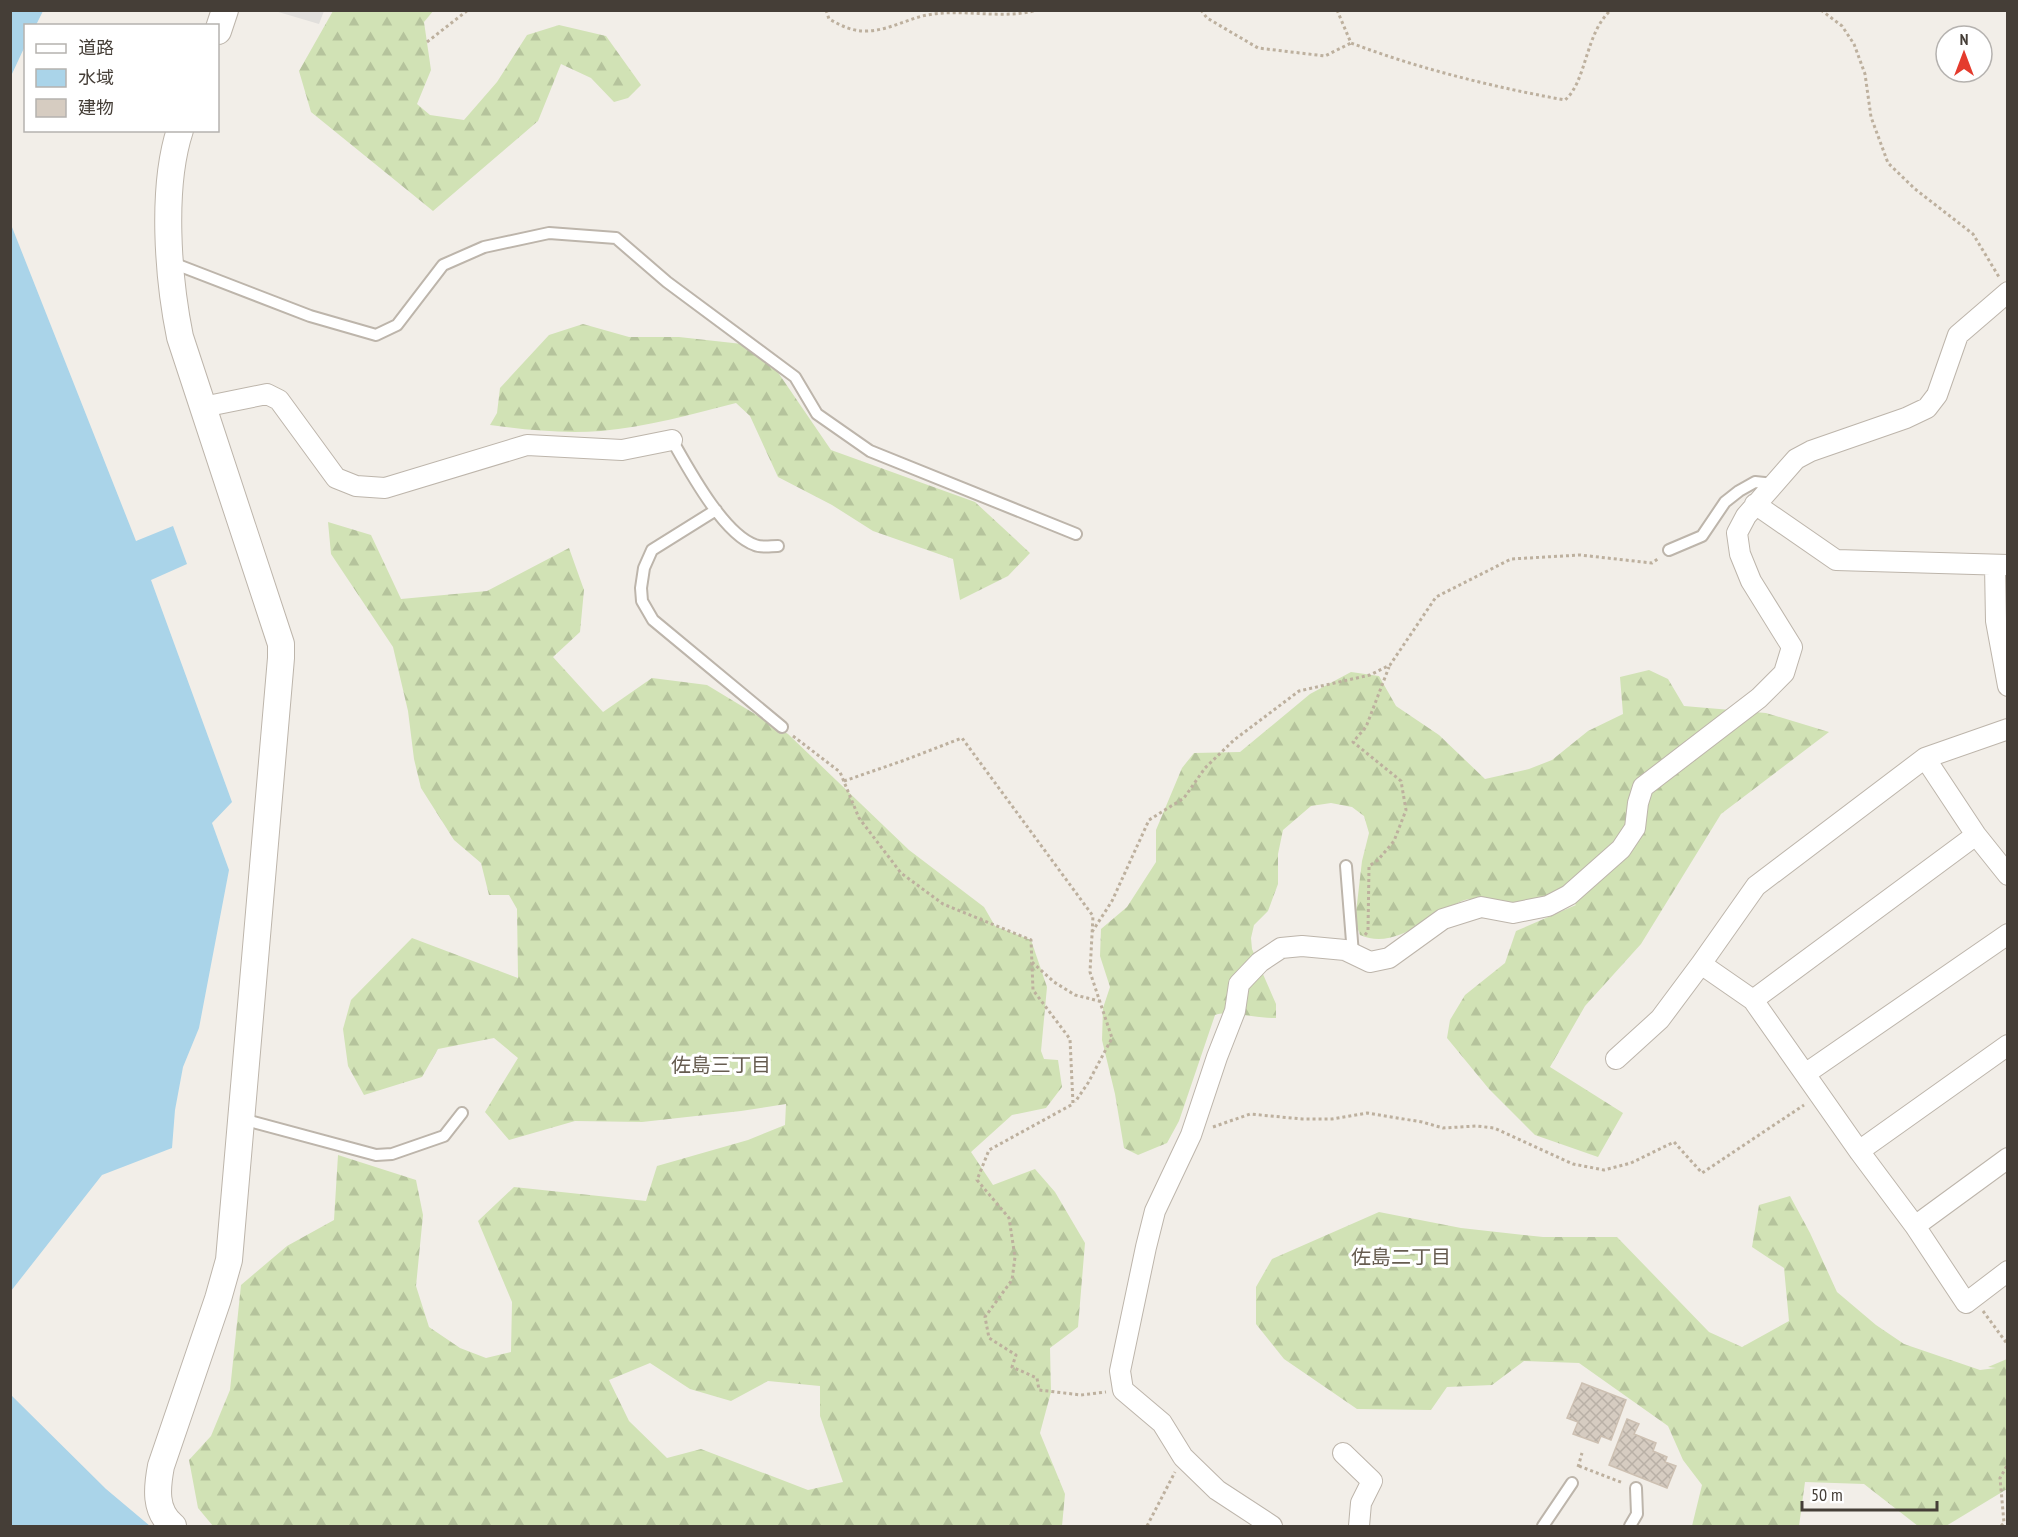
<svg xmlns="http://www.w3.org/2000/svg" width="2018" height="1537" font-family="'PT Sans Narrow','Noto Sans JP',sans-serif">
	<style>
		.forest { fill: url(#forest-firs); fill-rule: evenodd }
		.parking { fill: #e1dfdc }
		.water { fill: #aad4e9 }
		.building { fill: url(#building-cross-hatch); stroke: #cdc0b2; stroke-width: 1.5 }
		.lines { fill: none; stroke-linecap: round; stroke-linejoin: round }
		.service-casing { stroke: #bdb5ab; stroke-width: 14 }
		.minor-casing { stroke: #bdb5ab; stroke-width: 22 }
		.tertiary-casing { stroke: #bdb5ab; stroke-width: 28 }
		.path { stroke: #bdb09e; stroke-width: 3; stroke-dasharray: 3 3; stroke-linecap: butt }
		.service { stroke: #fff; stroke-width: 10 }
		.minor { stroke: #fff; stroke-width: 20 }
		.tertiary { stroke: #fff; stroke-width: 26 }
		.labels { text-anchor: middle; stroke-width: 6; stroke-linejoin: round; paint-order: stroke }
		.neighbourhood-label { font-size: 20px; fill: #665c50; stroke: #fff }
	</style>
	<defs>
		<pattern id="forest-firs" width="22" height="20" patternUnits="userSpaceOnUse" patternTransform="scale(1.5)"><rect width="22" height="20" fill="#d1e2b5"/><path d="M5 1l3.5 6h-7zM16 11l3.5 6h-7z" fill="#b5c39c"/></pattern>
		<pattern id="building-cross-hatch" width="8" height="8" patternUnits="userSpaceOnUse" patternTransform="scale(1.5)"><rect width="8" height="8" fill="#d6ccc1"/><path d="M0 0l8 8M0 8l8-8" fill="none" stroke="#b9b0a6"/></pattern>
	</defs>
	<rect width="100%" height="100%" fill="#f2eee8"/>
	<path class="forest" d="M434,10L424,22L431,70L417,104L430,115L464,120L497,82L527,35L559,25L606,36L641,85L628,98L614,102L591,78L561,64L538,121L433,211L311,112L299,71L333,11Z
		M583,324L629,337H679L760,346L831,450L975,502L1030,553L1008,576L960,600L953,559L873,531L832,505L778,477L750,416L736,403C692,414 647,427 601,431C564,434 527,430 490,425L497,413L500,388L549,335Z
		M328,522L371,535L401,599L487,591L569,548L584,590L580,632L553,657L603,712L652,678L707,685L788,734L909,850L984,907L995,926L1031,940L1047,987L1041,1051L1044,1059L1058,1060L1062,1087L1046,1108L1012,1115L971,1152L993,1185L1035,1169L1055,1192L1085,1243L1078,1327L1050,1348L1051,1392L1040,1433L1065,1494L1062,1526H213L198,1508L189,1460L211,1436L230,1390L241,1285L287,1246L334,1220L338,1155L416,1180L423,1215L416,1286L429,1327L460,1348L486,1358L511,1352L512,1302L478,1221L514,1187L646,1201L657,1166L748,1140L785,1125L786,1104L741,1111L642,1122L575,1121L509,1140L485,1112L518,1058L494,1038L438,1049L422,1077L364,1095L348,1066L343,1029L351,1000L412,938L518,978L517,909L509,895H489L481,863L454,840L421,788L414,759L408,711L393,647L331,554ZM650,1363L690,1389L731,1401L768,1381L820,1386V1416L843,1482L808,1490L701,1449L667,1458L629,1421L609,1380Z
		M1649,670L1668,679L1684,706L1766,713L1829,732L1721,814L1641,944L1585,1006L1550,1067L1623,1113L1598,1157L1535,1135L1489,1089L1447,1038L1450,1020L1465,995L1505,963L1516,931L1576,905L1567,897C1549,899 1530,904 1512,904C1496,905 1478,894 1462,901C1431,914 1396,951 1360,935L1355,921L1362,861L1369,833L1364,816L1352,807L1331,803L1311,806L1283,830L1278,854V884L1268,911L1254,925L1251,938L1252,949L1276,1004V1018C1259,1019 1227,1010 1215,1015L1179,1121L1167,1143L1138,1155L1124,1148L1115,1094L1102,1040L1103,1008L1110,987L1100,956L1101,929L1127,907L1156,862V830L1182,768L1194,753L1240,752L1310,694L1351,672L1379,676L1396,706L1439,735L1485,779L1529,769L1552,760L1588,731L1623,714L1620,677Z
		M1790,1196L1810,1233L1837,1292L1876,1325L1904,1344L1980,1370L1996,1368L1988,1367L2007,1359V1489L1946,1526H1918L1864,1484L1805,1482L1799,1526H1692L1702,1485L1683,1460L1668,1426L1579,1363L1524,1361L1492,1385L1447,1387L1431,1410L1357,1409L1284,1359L1256,1324V1287L1272,1259L1379,1212L1461,1228L1543,1237H1617L1709,1332L1742,1347L1789,1321L1784,1268L1752,1247L1759,1205Z"/>
	<path class="parking" d="M275,11H324L319,24Z"/>
	<path class="water" d="M11,10L43,11L36,25L26,26L25,46L11,76Z
		M10,222L136,541L173,526L187,564L151,580L232,802L212,823L229,870L199,1028L183,1067L175,1110L172,1148L102,1175L11,1291Z
		M11,1395L106,1489L150,1526H11Z"/>
	<path class="building" d="M1582,1383L1626,1400L1611,1440L1601,1436L1598,1443L1573,1434L1578,1422L1567,1418Z
		M1627,1419L1639,1424L1634,1434L1656,1443L1653,1451L1667,1457L1665,1462L1676,1466L1667,1488L1609,1465Z"/>
	<g class="lines">
		<defs>
			<path id="service" d="M170,262L310,316L376,335L397,325L443,265L484,247L549,233L616,238L667,282L795,377L817,414L870,451L1076,534
				M672,440C688,468 723,534 755,545C761,548 771,546 778,546
				M716,510L652,550L644,568L641,588L642,601L653,620L782,727
				M1669,550L1702,536L1725,502L1739,491L1755,482L1774,484
				M1346,866L1353,954
				M242,1119L376,1155L392,1154L444,1136L462,1113
				M1543,1526L1572,1483
				M1630,1526L1637,1514L1636,1488"/>
			<path id="minor" d="M203,407L267,394L279,400L336,478L356,486L385,488L527,445L622,450L672,440
				M1755,504L1836,560L2008,565
				M1995,565L1996,621L2008,686
				M2008,729L1925,758L1756,886L1701,964L1753,1000L1859,1151L1915,1226L1966,1303L2008,1271
				M1925,758L1976,835L2008,875
				M1753,1000L1976,835
				M1616,1059L1660,1019L1701,964
				M1805,1074L2008,934
				M1859,1151L2008,1045
				M1915,1226L2008,1158
				M1343,1453L1372,1481L1361,1503L1359,1526
				M1272,1526L1217,1490L1183,1457L1162,1423L1123,1390L1120,1371L1146,1247L1155,1211L1191,1135L1217,1057L1235,1011L1239,984L1260,962L1281,948L1302,946L1345,950L1370,962L1389,958L1443,919L1481,907L1513,913L1548,906L1569,895L1621,849L1635,828L1638,803L1643,787L1759,698L1784,673L1792,647L1751,581L1740,554L1737,533L1746,516L1796,459L1811,451L1906,418L1927,408L1937,395L1958,335L2008,292"/>
			<path id="tertiary" d="M218,31L225,10
				M173,1526C154,1511 157,1487 161,1466L218,1299L229,1260L281,658V644L180,337C168,278 161,188 180,130"/>
		</defs>
		<use href="#service" class="service-casing"/>
		<use href="#minor" class="minor-casing"/>
		<use href="#tertiary" class="tertiary-casing"/>
		<path class="path" d="M826,10L829,19C842,26 853,32 868,31C889,30 907,19 927,15C964,8 1001,20 1038,10
			M1201,10L1207,18L1258,48L1325,56L1351,43
			M1337,10L1351,43C1420,69 1493,87 1565,100C1587,81 1585,33 1611,10
			M1821,10L1842,26L1854,44L1865,74L1871,117L1888,163L1915,189L1973,234L1999,277
			M427,42L468,10
			M793,736L840,772L859,818L901,873L943,904L1031,940L1033,990L1070,1039L1073,1104L989,1150L977,1180L1009,1218L1015,1257L1012,1280L985,1317L989,1338L1016,1355L1012,1367L1037,1378L1039,1390L1081,1395L1106,1392
			M844,781L905,760L962,738L1093,916L1090,972L1112,1038L1088,1083L1075,1102
			M1092,932L1112,901L1149,820L1184,798L1205,768L1234,740L1299,691L1370,675L1390,665L1436,597L1511,559L1580,555L1652,563L1659,558
			M1365,935L1368,931L1369,866L1378,860L1394,841L1406,810L1401,781L1353,742L1366,727L1389,667
			M1032,962L1054,982L1075,995L1099,1001
			M1213,1127L1250,1114L1302,1119H1332L1367,1113L1422,1122L1443,1128L1477,1126L1494,1128L1573,1164L1604,1170L1631,1163L1674,1142L1702,1173L1804,1105
			M1983,1311L2008,1345
			M1579,1466L1623,1483
			M1578,1467L1582,1453
			M1147,1526L1175,1472
			M2001,1526L2004,1523L2000,1478L2008,1464"/>
		<use href="#service" class="service"/>
		<use href="#minor" class="minor"/>
		<use href="#tertiary" class="tertiary"/>
	</g>
	<g class="labels">
		<g class="neighbourhood-label">
			<text x="721" y="1072">佐島三丁目</text>
			<text x="1401" y="1264">佐島二丁目</text>
		</g>
	</g>
	<rect width="2018" height="1537" fill="none" stroke="#453e37" stroke-width="24"/>
	<rect x="24" y="24" width="195" height="108" fill="#ffffff" stroke="#b5b2af" stroke-width="1.5"/>
	<rect x="36" y="44" width="30" height="9" fill="#ffffff" stroke="#b5b2af" stroke-width="1.5"/>
	<text x="78" y="54" font-size="18" fill="#453e37">道路</text>
	<rect x="36" y="69" width="30" height="18" fill="#aad4e9" stroke="#b5b2af" stroke-width="1.5"/>
	<text x="78" y="84" font-size="18" fill="#453e37">水域</text>
	<rect x="36" y="99" width="30" height="18" fill="#d6ccc1" stroke="#b5b2af" stroke-width="1.5"/>
	<text x="78" y="114" font-size="18" fill="#453e37">建物</text>
	<g transform="translate(1964 54)"><circle r="28" fill="#ffffff" stroke="#b5b2af" stroke-width="1.5"/>
	<path d="M0-4.5L10 22L0 15L-10 22Z" fill="#e43b2d"/>
	<text y="-9" font-size="16" font-weight="bold" text-anchor="middle" fill="#453e37">N</text>
	</g>
	<path d="M1802 1501v9h135v-9" fill="none" stroke="#453e37" stroke-width="3"/>
	<text x="1811" y="1501" font-size="18" fill="#453e37" stroke="#ffffff" stroke-width="4.5" paint-order="stroke">50 m</text>
</svg>
